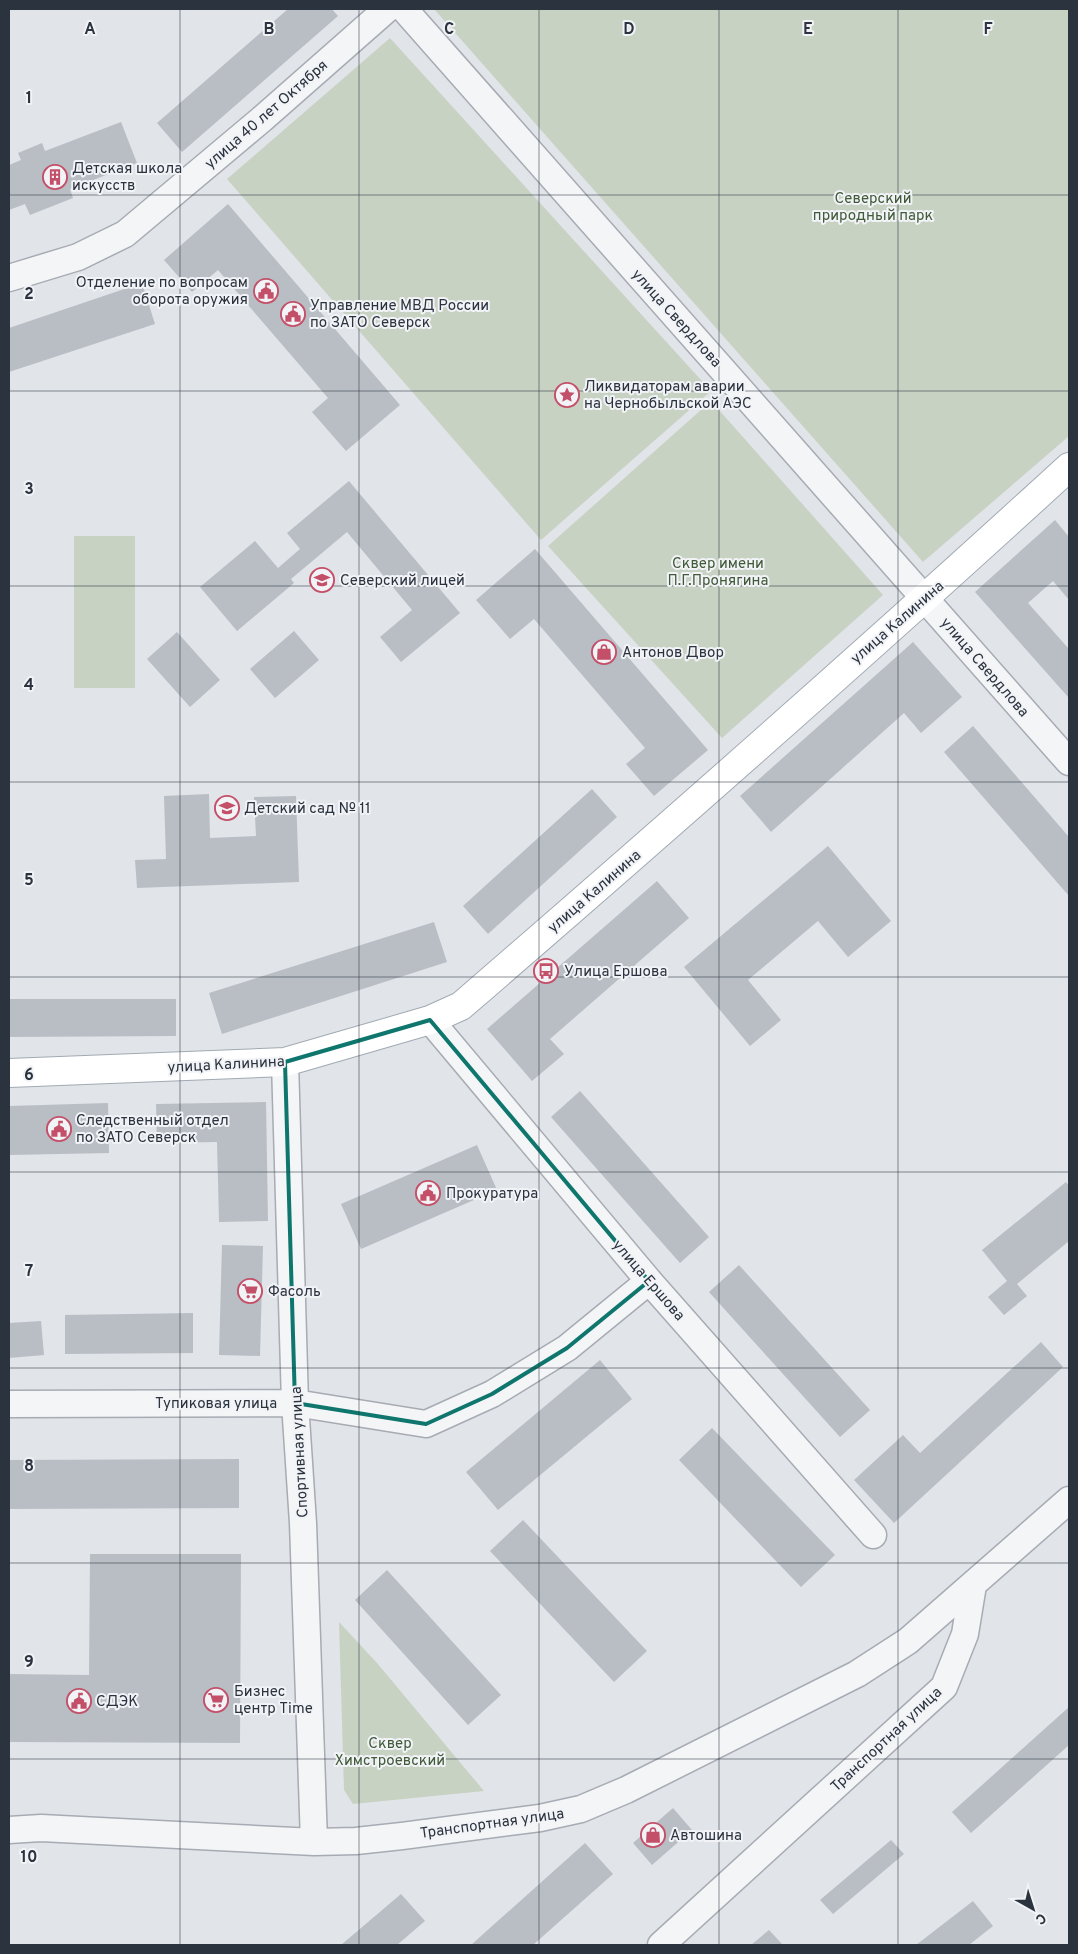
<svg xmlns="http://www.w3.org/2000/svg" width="1078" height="1954" font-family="Overpass,sans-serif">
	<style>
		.green { fill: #c8d2c3 }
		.building { fill: #b9bec5 }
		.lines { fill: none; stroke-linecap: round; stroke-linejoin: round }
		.minor-casing { stroke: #a7abb3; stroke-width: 29 }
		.major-casing { stroke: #a1aab3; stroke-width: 30 }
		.minor { stroke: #f4f5f7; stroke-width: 26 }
		.major { stroke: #fff; stroke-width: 28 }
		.marked { fill: none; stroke: #0f766e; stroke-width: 4; stroke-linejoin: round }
		.grid { fill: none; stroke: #2b333f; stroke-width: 1; stroke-opacity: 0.55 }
		.labels { text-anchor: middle; stroke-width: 4; stroke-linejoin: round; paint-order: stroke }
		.street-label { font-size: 15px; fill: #2b333f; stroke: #f1f3f6 }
		.poi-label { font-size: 15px; fill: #2b333f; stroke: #f1f3f6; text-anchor: start }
		.park-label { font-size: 15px; fill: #415a39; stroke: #f1f3f6 }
		.grid-label { font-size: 16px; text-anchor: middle; font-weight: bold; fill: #2b333f; stroke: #f1f3f6; stroke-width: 4; stroke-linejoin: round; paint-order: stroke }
	</style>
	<rect width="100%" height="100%" fill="#e1e4e9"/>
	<path class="green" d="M434,9H1069V436L923,562Z
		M390,38L711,391L541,540L227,179Z
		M711,401L883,595L722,738L548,546Z
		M74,536H135V688H74Z
		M339,1622L377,1663L484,1791L353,1804L344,1790Z"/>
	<path class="building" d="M288,9H332L338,16L182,152L157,123Z
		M121,122L137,163L70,189L73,198L30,215L25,204L9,210V165L21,160L18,153L42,143L45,151Z
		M228,204L400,405L346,451L312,412L328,398L218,270L192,292L164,260Z
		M142,283L155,324L9,372V328Z
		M349,481L460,613L401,662L380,637L412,610L347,532L291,579L294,583L237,631L200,587L255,541L278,568L300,549L287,533Z
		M1055,520L1069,537V600L1053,581L1028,603L1069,649V698L975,592Z
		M535,549L708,750L654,796L626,764L645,748L534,619L510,639L476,600Z
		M294,631L319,660L275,698L250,669Z
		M177,632L220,680L190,707L147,659Z
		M913,642L962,697L921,733L904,713L771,832L740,796Z
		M973,726L1069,837V896L944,752Z
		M592,789L617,817L488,934L463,906Z
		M209,794L210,838L256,836L254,797L296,796L299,882L137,888L135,860L166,859L164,796Z
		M828,846L891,921L848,957L818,921L748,980L781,1020L750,1046L684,967Z
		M657,881L689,918L550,1039L564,1054L532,1081L487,1029Z
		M434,922L447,962L222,1034L209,993Z
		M9,999H176V1036L9,1037Z
		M580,1091L709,1237L680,1263L551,1117Z
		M266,1102L268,1221L219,1222L217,1142L157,1143L156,1104Z
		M108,1103L109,1153L9,1155V1106Z
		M477,1145L497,1190L361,1249L341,1204Z
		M1066,1182L1069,1186V1241L1017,1284L1027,1296L1004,1315L988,1297L1007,1281L982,1250Z
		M222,1245L263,1246L260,1356L219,1355Z
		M739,1265L870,1410L840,1437L709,1292Z
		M193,1313V1353L65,1354V1315Z
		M41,1321L44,1355L9,1358V1323Z
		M1041,1342L1063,1367L894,1523L854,1480L903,1435L920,1453Z
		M600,1360L632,1399L498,1510L466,1472Z
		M712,1428L835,1555L801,1587L679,1460Z
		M239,1459V1508L9,1509V1460Z
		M523,1520L647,1651L614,1682L490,1551Z
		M90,1554H241L240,1743L9,1742V1674L89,1675Z
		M387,1570L501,1695L468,1725L355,1600Z
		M1069,1707V1745L971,1833L952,1812Z
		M673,1808L692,1830L652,1865L633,1843Z
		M891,1840L904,1854L833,1914L820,1900Z
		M585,1843L613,1874L533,1945H471Z
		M401,1894L425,1921L397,1945H341Z
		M973,1901L993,1926L969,1945H916Z
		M769,1930L783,1945H751Z"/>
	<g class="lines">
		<defs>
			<path id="minor" d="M404,9L1069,762
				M9,278L78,257L125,234L262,119L387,9
				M430,1020L649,1281L873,1535
				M285,1062L295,1403L303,1523L314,1842
				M9,1404L295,1403L426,1424L492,1394L567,1348L649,1281
				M9,1830L41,1828L314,1842L356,1841L402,1836L540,1818L581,1809L626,1790L857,1674L908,1641L1069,1500
				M661,1945L944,1687L965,1634L973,1585"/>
			<path id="major" d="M9,1073L285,1062L430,1020L461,1006C666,829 869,650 1069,467"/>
		</defs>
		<use href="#minor" class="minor-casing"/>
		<use href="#major" class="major-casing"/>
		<use href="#minor" class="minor"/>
		<use href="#major" class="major"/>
	</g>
	<path class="marked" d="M430,1020L649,1281L567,1348L492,1394L426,1424L295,1403L285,1062Z"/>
	<path class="grid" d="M180,9V1945M359,9V1945M539,9V1945M719,9V1945M898,9V1945M9,195H1069M9,391H1069M9,586H1069M9,782H1069M9,977H1069M9,1172H1069M9,1368H1069M9,1563H1069M9,1759H1069"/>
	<defs>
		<symbol id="building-ring" viewBox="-11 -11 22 22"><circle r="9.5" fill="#f1f3f6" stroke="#c35068" stroke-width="1.5"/><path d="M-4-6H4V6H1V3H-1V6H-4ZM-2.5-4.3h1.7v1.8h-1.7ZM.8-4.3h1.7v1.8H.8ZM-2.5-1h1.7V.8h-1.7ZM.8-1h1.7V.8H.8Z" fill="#c35068"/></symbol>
		<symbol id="civic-ring" viewBox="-11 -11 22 22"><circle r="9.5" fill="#f1f3f6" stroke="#c35068" stroke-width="1.5"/><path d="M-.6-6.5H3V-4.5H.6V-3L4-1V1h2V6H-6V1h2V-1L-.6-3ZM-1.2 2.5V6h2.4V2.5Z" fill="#c35068"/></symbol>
		<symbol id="sight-ring" viewBox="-11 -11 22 22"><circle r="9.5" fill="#f1f3f6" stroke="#c35068" stroke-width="1.5"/><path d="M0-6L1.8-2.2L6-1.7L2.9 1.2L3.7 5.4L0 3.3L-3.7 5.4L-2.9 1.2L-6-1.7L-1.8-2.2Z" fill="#c35068"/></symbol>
		<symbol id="school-ring" viewBox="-11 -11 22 22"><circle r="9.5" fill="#f1f3f6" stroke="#c35068" stroke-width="1.5"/><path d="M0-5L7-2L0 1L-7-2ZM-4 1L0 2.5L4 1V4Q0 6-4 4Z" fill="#c35068"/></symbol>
		<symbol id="shop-ring" viewBox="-11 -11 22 22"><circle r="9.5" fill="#f1f3f6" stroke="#c35068" stroke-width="1.5"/><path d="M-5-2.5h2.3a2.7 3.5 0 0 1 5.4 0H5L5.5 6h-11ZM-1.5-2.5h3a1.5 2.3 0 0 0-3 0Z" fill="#c35068"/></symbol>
		<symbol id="bus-ring" viewBox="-11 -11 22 22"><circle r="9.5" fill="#f1f3f6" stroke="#c35068" stroke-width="1.5"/><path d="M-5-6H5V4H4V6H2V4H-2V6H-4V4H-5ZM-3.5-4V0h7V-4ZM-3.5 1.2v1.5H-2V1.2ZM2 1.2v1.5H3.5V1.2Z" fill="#c35068"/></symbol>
		<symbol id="supermarket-ring" viewBox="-11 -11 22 22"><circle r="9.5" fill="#f1f3f6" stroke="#c35068" stroke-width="1.5"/><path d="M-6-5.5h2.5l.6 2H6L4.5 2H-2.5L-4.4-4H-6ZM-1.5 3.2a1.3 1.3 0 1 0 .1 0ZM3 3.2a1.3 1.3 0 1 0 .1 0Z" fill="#c35068"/></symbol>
	</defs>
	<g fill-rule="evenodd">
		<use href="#building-ring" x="41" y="163" width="28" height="28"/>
		<use href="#civic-ring" x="252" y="277" width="28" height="28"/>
		<use href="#civic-ring" x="279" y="300" width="28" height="28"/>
		<use href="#sight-ring" x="553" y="381" width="28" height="28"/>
		<use href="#school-ring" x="308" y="566" width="28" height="28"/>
		<use href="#shop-ring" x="590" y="638" width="28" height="28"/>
		<use href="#school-ring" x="213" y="794" width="28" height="28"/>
		<use href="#bus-ring" x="532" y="957" width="28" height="28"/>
		<use href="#civic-ring" x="45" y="1115" width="28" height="28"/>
		<use href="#civic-ring" x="414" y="1179" width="28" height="28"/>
		<use href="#supermarket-ring" x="236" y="1277" width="28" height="28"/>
		<use href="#supermarket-ring" x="202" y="1686" width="28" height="28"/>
		<use href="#civic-ring" x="65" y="1687" width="28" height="28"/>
		<use href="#shop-ring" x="639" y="1821" width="28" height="28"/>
	</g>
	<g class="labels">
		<g class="street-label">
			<text transform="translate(266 114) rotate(-41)" y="5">улица 40 лет Октября</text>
			<text transform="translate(677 318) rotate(48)" y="5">улица Свердлова</text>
			<text transform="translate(897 622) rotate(-41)" y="5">улица Калинина</text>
			<text transform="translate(985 667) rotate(49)" y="5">улица Свердлова</text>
			<text transform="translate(594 891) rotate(-41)" y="5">улица Калинина</text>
			<text transform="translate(226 1064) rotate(-3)" y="5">улица Калинина</text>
			<text transform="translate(649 1280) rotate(49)" y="5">улица Ершова</text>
			<text x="216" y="1408">Тупиковая улица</text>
			<text transform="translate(299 1452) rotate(-93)" y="5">Спортивная улица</text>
			<text transform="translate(886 1739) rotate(-43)" y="5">Транспортная улица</text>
			<text transform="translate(492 1823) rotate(-8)" y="5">Транспортная улица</text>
		</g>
		<g class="poi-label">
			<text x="72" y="173">Детская школа<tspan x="72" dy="17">искусств</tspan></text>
			<text x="248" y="287" text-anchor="end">Отделение по вопросам<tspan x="248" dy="17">оборота оружия</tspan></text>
			<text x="310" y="310">Управление МВД России<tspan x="310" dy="17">по ЗАТО Северск</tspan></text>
			<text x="584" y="391">Ликвидаторам аварии<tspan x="584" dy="17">на Чернобыльской АЭС</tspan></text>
			<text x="340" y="585">Северский лицей</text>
			<text x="622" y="657">Антонов Двор</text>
			<text x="244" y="813">Детский сад № 11</text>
			<text x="564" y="976">Улица Ершова</text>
			<text x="76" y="1125">Следственный отдел<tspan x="76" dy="17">по ЗАТО Северск</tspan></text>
			<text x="446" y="1198">Прокуратура</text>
			<text x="268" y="1296">Фасоль</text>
			<text x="234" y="1696">Бизнес<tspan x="234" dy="17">центр Time</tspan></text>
			<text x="96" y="1706">СДЭК</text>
			<text x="670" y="1840">Автошина</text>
		</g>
		<g class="park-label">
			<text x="873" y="203">Северский<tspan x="873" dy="17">природный парк</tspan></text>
			<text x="718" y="568">Сквер имени<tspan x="718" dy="17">П.Г.Пронягина</tspan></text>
			<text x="390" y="1748">Сквер<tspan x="390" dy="17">Химстроевский</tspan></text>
		</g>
	</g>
	<g class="grid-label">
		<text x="90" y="34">A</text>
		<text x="269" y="34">B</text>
		<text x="449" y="34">C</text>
		<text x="629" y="34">D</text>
		<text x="808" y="34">E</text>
		<text x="988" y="34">F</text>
		<text x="29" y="103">1</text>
		<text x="29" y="299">2</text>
		<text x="29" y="494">3</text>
		<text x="29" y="690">4</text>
		<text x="29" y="885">5</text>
		<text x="29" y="1080">6</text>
		<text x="29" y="1276">7</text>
		<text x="29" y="1471">8</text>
		<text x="29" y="1667">9</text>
		<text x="29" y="1862">10</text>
	</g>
	<rect width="1078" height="1954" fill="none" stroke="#2b333f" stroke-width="20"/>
	<g transform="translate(1033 1909) rotate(141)" stroke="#f1f3f6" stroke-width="4" paint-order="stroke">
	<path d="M0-4L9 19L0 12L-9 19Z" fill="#2b333f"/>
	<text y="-8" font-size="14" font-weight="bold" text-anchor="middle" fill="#2b333f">С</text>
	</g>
</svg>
